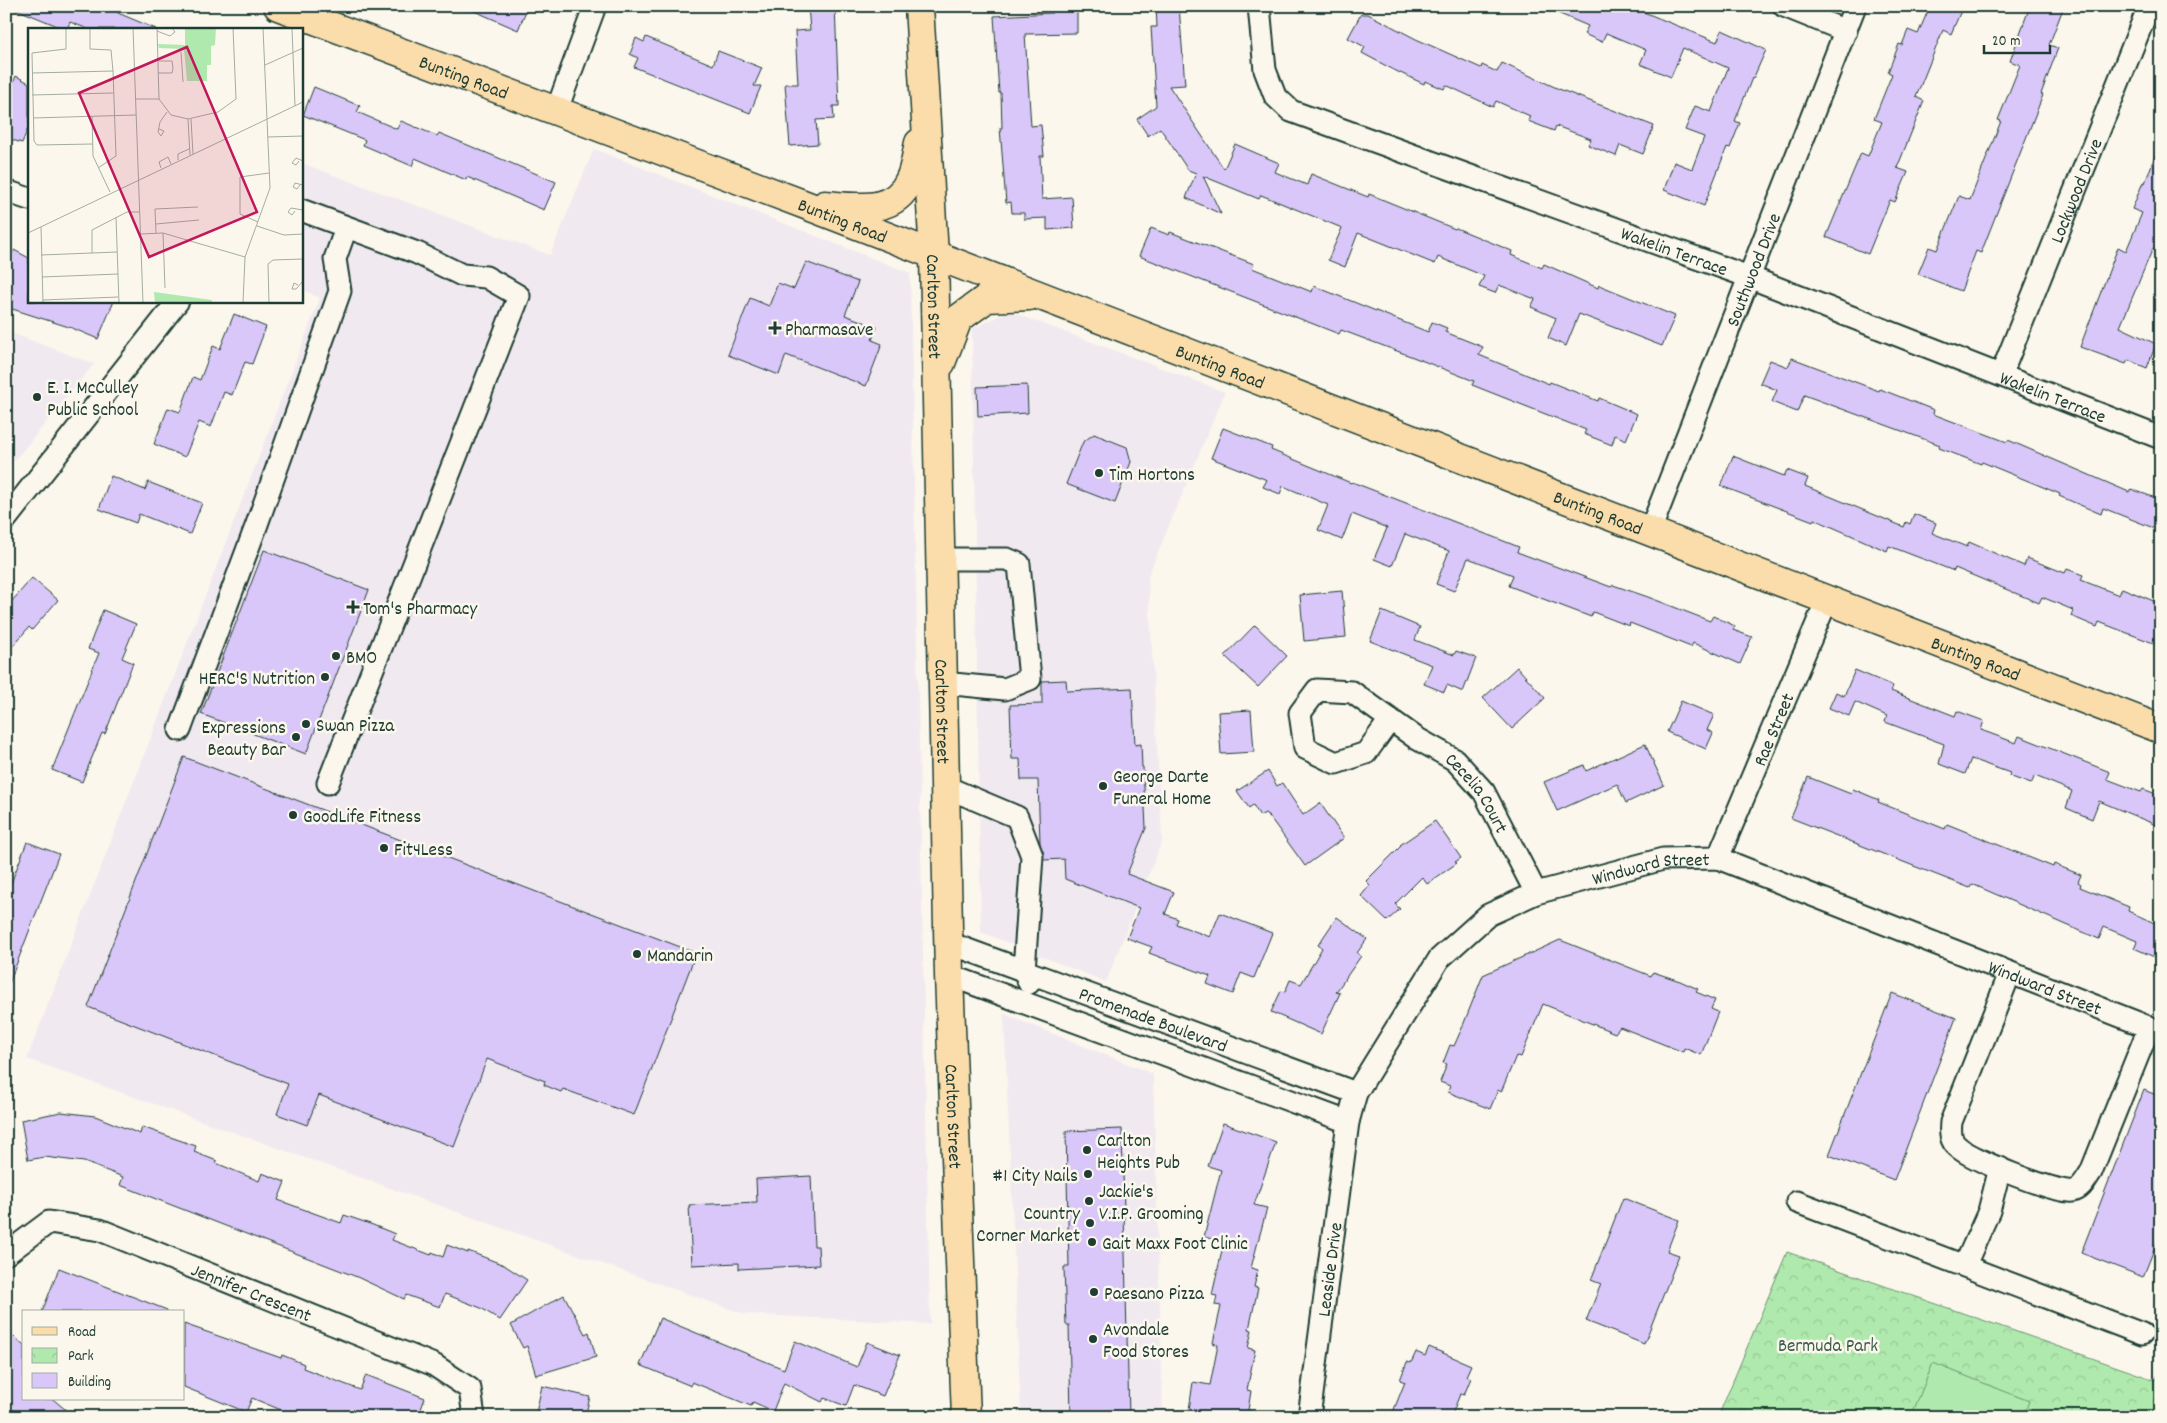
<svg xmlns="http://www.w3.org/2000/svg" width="2167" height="1423" font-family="Dekko,sans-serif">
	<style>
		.built { fill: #f1e9f0 }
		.park { fill: url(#park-crowns); stroke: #689370 }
		.garden { fill: #b0e9ad; stroke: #689370 }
		.building { fill: #d9c7f9; stroke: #1f3d34 }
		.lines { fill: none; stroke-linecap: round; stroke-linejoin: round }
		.minor-casing { stroke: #1f3d34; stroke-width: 25 }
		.major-casing { stroke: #1f3d34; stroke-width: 31 }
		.minor { stroke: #fbf7ec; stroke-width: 21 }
		.major { stroke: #faddab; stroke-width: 28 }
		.poi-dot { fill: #1f3d34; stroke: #fbf7ec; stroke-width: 2 }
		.labels { text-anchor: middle; stroke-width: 5; stroke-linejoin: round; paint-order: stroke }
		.street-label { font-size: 19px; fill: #1f3d34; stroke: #fbf7ec }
		.poi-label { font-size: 19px; fill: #1f3d34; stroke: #fbf7ec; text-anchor: start }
		.park-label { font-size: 19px; fill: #3c5f4c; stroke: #fbf7ec }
		.inset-road { fill: none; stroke: #a3ada2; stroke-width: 1 }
		.view { fill: #c2185b; fill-opacity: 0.15; stroke: #c2185b; stroke-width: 2.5 }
		.inset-edge { fill: none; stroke: #1f3d34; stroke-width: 2.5 }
	</style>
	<defs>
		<pattern id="park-crowns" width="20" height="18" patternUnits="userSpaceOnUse" patternTransform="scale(1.25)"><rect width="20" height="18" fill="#b0e9ad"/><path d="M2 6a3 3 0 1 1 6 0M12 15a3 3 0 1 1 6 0" fill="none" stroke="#97c995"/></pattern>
	</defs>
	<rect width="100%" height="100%" fill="#fbf7ec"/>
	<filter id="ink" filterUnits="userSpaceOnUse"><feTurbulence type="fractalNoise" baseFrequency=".02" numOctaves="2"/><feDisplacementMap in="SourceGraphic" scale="10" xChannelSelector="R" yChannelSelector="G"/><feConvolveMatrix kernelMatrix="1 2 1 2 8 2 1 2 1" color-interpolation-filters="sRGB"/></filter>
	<g filter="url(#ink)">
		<path class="built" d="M594,149L910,273L930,1324L744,1314L27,1059L320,298L301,289V163L550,255Z
			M1009,311L1225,392L1148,576L1162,841L1106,982L981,932L972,329Z
			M6,331L94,364L6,471Z
			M1004,1014L1153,1074L1163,1417H1021Z"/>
		<path class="park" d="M1787,1252L2155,1380L2161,1368V1417H1718Z"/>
		<path class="garden" d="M1933,1363L2029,1401L2023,1417H1911Z"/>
		<path class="building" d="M120,6L118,13L156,29H88L70,22L67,29H65L11,7Z
			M463,6H528L518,30Z
			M808,6H835L839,106H833L834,119L816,120L818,144L790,146L785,84H798L795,31L810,30Z
			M1156,6H1179L1185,85L1169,86L1224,169L1235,144L1279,163L1275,172L1307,185L1311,174L1368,197L1369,194L1455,229L1456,228L1512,251L1511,255L1542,268L1544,264L1598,288L1599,285L1675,316L1662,346L1579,314L1566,346L1548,338L1556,318L1531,307L1535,299L1499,285L1495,293L1479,287L1484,276L1438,257L1435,264L1358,233L1345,267L1328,260L1342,228L1261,195L1259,199L1203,176L1221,214L1186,198L1196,173L1188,170L1160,128L1148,136L1137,119L1156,106L1151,27H1157Z
			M1541,6H1629L1717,42L1722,30L1766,50L1753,79L1752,78L1735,121L1740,123L1730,148L1727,147L1704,206L1664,190L1674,162L1692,169L1704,137L1685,130L1695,106L1711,112L1728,68L1683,48L1671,77L1640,64L1646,50L1606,33L1602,42L1584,34L1588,26Z
			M1930,6H1963L1951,34L1943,30L1916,97L1924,101L1897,168L1908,172L1895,202L1890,200L1868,254L1826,237L1861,153L1868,156L1882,122L1874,119L1892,74L1888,72L1899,44L1902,45L1908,30L1918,34Z
			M2030,6H2064L2049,45L2058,48L2041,94L2043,95L1981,253L1976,251L1961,291L1918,274L1929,247L1937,250L1959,196L1970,200L2001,121L1998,120L2020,65L2010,61Z
			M1052,10H1077V33L1025,34L1031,126L1041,125L1044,156H1040L1042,199L1072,197L1074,228L1047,230V218L1024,219V213H1012L1011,202L1006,203L1000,128H1002L1001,93H999L994,16L1052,13Z
			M1361,14H1368L1416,39L1481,68L1482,65L1497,72L1502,63L1559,89L1654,126L1643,154L1620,145L1616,156L1588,145L1591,139L1556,126L1554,131L1528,121L1530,116L1496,101L1493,107L1446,85L1444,89L1425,81L1424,84L1394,70L1362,53L1365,47L1348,38Z
			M646,37L713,65L718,51L762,68L754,86H761L750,113L634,67L638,58L630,54L636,38L644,42Z
			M16,76L29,83V126L22,143L6,138V102Z
			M314,87L360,106L357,112L397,129L401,121L437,136L439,133L556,182L544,210L467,177L466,180L415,158L412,166L363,145L365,140L303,115Z
			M2159,145H2161V251L2153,248L2120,327L2156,344L2147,368L2128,360L2126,364L2080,347L2118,247L2126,251L2142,213L2132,209L2143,182L2145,183Z
			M1151,228L1169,235L1170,232L1254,264L1252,268L1312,292L1314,286L1428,332L1432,322L1447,328L1445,332L1483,347L1479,355L1549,384L1550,382L1598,401L1599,398L1637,414L1626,440L1615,435L1612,445L1584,434L1586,430L1472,385L1474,381L1413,357L1341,330L1339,334L1139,256Z
			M14,250L29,258V301H114L98,339L72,328L6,307V301H14L6,299V267Z
			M806,262L858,282L845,315L877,327L872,340L882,344L866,386L786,355L779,375L728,355L750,298L769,306L778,283L794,289Z
			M234,314L266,327L252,364L245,362L232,395L224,392L211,427L199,422L185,457L154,444L168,408L180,412L193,377L200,380L213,346L220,349Z
			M1792,358L1879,391L1880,389L1934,410L1933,414L2007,442L2008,440L2129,492L2131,489L2161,500V531L2103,508L2101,514L2059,496L2060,494L1982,462L1981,464L1939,448L1940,445L1804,395L1797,412L1772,402L1777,390L1760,383L1770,360L1788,367Z
			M1027,385L1028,413L978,416L977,387Z
			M1223,428L1272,447L1271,450L1351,483L1352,482L1519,547L1517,552L1611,587L1613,585L1648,597L1710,621L1713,616L1735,626L1733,630L1752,637L1740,664L1693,643L1691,647L1630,623L1629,626L1593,612L1591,617L1509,586L1513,575L1468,558L1454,591L1436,584L1449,551L1405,534L1392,566L1374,559L1387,528L1352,514L1342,540L1318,530L1328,505L1283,486L1280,494L1263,487L1267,480L1211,458Z
			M1094,434L1127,447L1131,462L1115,503L1066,484L1083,442Z
			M1733,456L1784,476L1787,470L1808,478L1805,486L1904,527L1906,522L1910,524L1914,514L1936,523L1932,533L1967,547L1969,542L2024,566L2027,558L2065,573L2067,569L2083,575L2081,580L2119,595L2122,588L2161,604V646L2099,622L2097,627L2071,616L2073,610L2042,597L2039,603L1955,568L1954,571L1889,546L1887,551L1814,519L1813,521L1721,486Z
			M111,476L145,490L148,482L202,503L190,534L139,514L136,523L99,509Z
			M264,550L369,590L306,754L201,714Z
			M32,578L58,600L32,630L29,627L6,654V608Z
			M1342,591L1346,637L1304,641L1300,595Z
			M103,610L136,624L122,658L133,663L105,734L102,733L82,782L52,770L99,653L88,649Z
			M1382,611L1420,627L1415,640L1454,655L1456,651L1476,658L1463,692L1447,685L1444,692L1424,684L1432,665L1370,641Z
			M1255,625L1287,656L1258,687L1225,656Z
			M1517,667L1545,698L1512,729L1483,698Z
			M1855,670L1893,686L1891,691L1955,716L1957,711L1984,721L1981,730L2016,743L2019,736L2110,772L2107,779L2141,792L2143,789L2161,796V827L2099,801L2092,819L2066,808L2072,791L2035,776L2031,784L2009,776L2010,773L1971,759L1965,774L1939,764L1944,744L1885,722L1887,716L1855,702L1849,716L1829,708L1836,692L1844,696Z
			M1066,680L1067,691L1132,688L1135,745L1141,744L1142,767H1143L1146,828L1127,874L1174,892L1165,914L1178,919L1176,924L1210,937L1220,913L1272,933L1254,978L1241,973L1233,994L1207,984L1210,976L1149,953L1152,947L1127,938L1139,908L1065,879L1064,859L1044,860L1040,843L1038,780H1021L1020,759H1012L1010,705L1042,704V681Z
			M1681,701L1714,715L1707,730L1713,733L1706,749L1667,732Z
			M1251,710L1254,752L1221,754L1218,712Z
			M1645,744L1664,785L1626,803L1617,784L1557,811L1544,782L1584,765L1586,771Z
			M184,757L696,953L634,1115L563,1089L561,1092L544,1085L545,1081L487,1059L454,1147L319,1095L307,1125L277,1114L288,1084L88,1007Z
			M1268,771L1277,786L1282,783L1303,815L1320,803L1344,838L1305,866L1269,816L1265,813L1260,816L1253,805L1249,808L1237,791Z
			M1808,777L1851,794L1853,789L1879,800L1878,802L1945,829L1947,824L2053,867L2054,864L2081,875L2078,882L2081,884L2080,887L2129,907L2128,911L2161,926V960L2134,948L2137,941L2104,927L2099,939L1972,884L1970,888L1791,818Z
			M1435,821L1461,858L1455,862L1457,863L1427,884L1422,877L1395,904L1400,909L1387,921L1361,896L1370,885L1366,881L1401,846L1400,845Z
			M27,842L59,854L8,986H6V896Z
			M1337,917L1367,939L1357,953L1361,956L1336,992L1340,993L1321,1034L1271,1012L1281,991L1285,992L1290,980L1301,984L1322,948L1318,945Z
			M1560,940L1651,976L1653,972L1680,981L1698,989L1696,992L1715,1000L1711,1009L1718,1012L1701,1055L1684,1048L1683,1052L1620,1027L1615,1033L1543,1004L1521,1057L1516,1056L1501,1092L1498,1090L1490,1109L1448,1092L1450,1086L1440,1082L1447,1064L1443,1063L1450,1045L1454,1046L1462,1028L1483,975Z
			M1892,993L1956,1018L1894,1180L1829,1155Z
			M2144,1090L2161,1097V1232L2143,1277L2081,1253Z
			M61,1112L95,1116L140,1134L142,1127L196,1146L194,1152L217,1161L216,1163L259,1181L262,1173L285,1182L278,1200L341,1223L344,1215L373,1225L395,1234L392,1240L431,1255L432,1252L443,1257L447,1245L468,1253V1251L504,1265L527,1280L500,1320L481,1308L445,1294L440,1307L406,1295L404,1299L357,1277L120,1185L123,1177L84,1162L45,1157L28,1160L21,1120Z
			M1223,1123L1276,1142L1254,1205L1267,1208L1251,1268L1258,1270L1254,1287L1258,1288L1249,1329L1252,1330L1248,1348L1255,1350L1247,1390L1251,1391L1247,1417H1188L1193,1382L1210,1385L1218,1345L1213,1343L1221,1306L1215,1305L1217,1296L1212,1295L1224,1242L1204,1237L1221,1170L1208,1166Z
			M1122,1129L1129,1417H1071L1069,1325H1066L1064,1267H1069L1066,1131Z
			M811,1176L814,1246H818L819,1265L739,1269V1263L692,1265L689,1205L757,1202L756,1179Z
			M1623,1198L1679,1220L1667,1251L1679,1255L1644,1344L1586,1321L1601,1284L1591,1280Z
			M59,1268L167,1310V1312H42Z
			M564,1295L585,1334L589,1332L596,1357L536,1375L527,1346L523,1348L511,1325Z
			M660,1318L784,1369L795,1341L857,1367L867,1342L900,1355L883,1396L854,1385L846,1406L824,1398L822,1402L784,1383L773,1411L753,1402L751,1406L692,1382L691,1386L640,1365Z
			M184,1324L281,1358L282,1355L304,1364L303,1368L360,1390L366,1375L425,1398L418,1417H298L252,1398L246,1412L184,1387Z
			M6,1330L24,1346V1399H53L74,1417H15L6,1409Z
			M1429,1347L1471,1365L1466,1376L1471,1378L1464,1395L1460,1394L1451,1417H1391L1405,1382L1400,1380L1407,1362L1411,1363L1416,1352L1425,1356Z
			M542,1386L590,1397L585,1417H535Z"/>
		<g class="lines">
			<defs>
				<g id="minor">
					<path id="s1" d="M1259,6L1265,70L1275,96L1291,111L1749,277L2161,438"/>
					<path d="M1784,6L1846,31"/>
					<path d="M556,112L595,6"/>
					<path d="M6,191L29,199"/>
					<path d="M301,210L417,253L462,275L486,277L519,296L328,783"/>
					<path id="s2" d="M2001,375L2149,6"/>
					<path d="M6,519L178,301"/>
					<path id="s3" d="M1650,531L1855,6"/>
					<path d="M941,559H1007L1019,564L1030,679L1005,689L943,683"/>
					<path id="s4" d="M1390,720L1366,753L1336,763L1305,748L1300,713L1317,690L1352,692L1416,738L1455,760L1484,792L1536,893"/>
					<path d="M180,730L257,524L340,291L335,259L346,228"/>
					<path d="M946,787L1017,817L1032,856L1024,970L1029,983"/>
					<path id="s5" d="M1718,858L1827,600"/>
					<path id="s6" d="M949,943L1356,1093"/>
					<path d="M2010,973L1951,1122C1950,1132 1950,1141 1958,1147C1970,1159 2057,1194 2073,1191C2082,1189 2086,1179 2091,1172L2149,1028"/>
					<path d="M949,975L1348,1122"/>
					<path d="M1797,1202L2142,1334"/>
					<path id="s7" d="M6,1254L49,1222L100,1230L434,1365L470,1389L474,1417"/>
					<path d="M1965,1265L1989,1211L2000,1168"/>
					<path id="s8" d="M1309,1417L1348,1122L1356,1093L1439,959L1488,915L1536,893L1663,859L1718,858L2161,1032"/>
				</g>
				<g id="major">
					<path id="s9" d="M278,6L803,204L2161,729"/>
					<path id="s10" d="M919,6L934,255L949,975L966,1417"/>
					<path d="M825,205C855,207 894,215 909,181C915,170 916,155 919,143"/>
					<path d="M941,363L958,319L987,298L1029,296"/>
				</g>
			</defs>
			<use href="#minor" class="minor-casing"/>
			<use href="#major" class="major-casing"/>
			<use href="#minor" class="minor"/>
			<use href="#major" class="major"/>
		</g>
	</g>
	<g class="poi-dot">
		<path d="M772.5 320.5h5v5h5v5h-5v5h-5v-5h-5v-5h5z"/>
		<circle cx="37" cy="397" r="5"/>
		<circle cx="1099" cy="473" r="5"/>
		<path d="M350.5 599.5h5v5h5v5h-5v5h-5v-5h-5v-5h5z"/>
		<circle cx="336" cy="656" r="5"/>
		<circle cx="325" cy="677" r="5"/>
		<circle cx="306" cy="724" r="5"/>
		<circle cx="296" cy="737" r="5"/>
		<circle cx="1103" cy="786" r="5"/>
		<circle cx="293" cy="815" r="5"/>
		<circle cx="384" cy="848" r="5"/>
		<circle cx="637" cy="954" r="5"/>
		<circle cx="1087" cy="1150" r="5"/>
		<circle cx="1088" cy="1174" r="5"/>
		<circle cx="1089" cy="1201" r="5"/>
		<circle cx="1090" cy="1223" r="5"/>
		<circle cx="1092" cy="1242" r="5"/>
		<circle cx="1094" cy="1292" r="5"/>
		<circle cx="1093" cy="1339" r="5"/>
	</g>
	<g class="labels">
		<g class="street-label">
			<text dy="7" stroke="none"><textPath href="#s9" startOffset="199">Bunting Road</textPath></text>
			<text dy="7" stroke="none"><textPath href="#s2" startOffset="199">Lockwood Drive</textPath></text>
			<text dy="7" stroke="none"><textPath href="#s9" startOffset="604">Bunting Road</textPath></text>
			<text dy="7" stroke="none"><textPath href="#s1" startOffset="522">Wakelin Terrace</textPath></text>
			<text dy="7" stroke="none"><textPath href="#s3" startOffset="281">Southwood Drive</textPath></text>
			<text dy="7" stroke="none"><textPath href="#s10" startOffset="301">Carlton Street</textPath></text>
			<text dy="7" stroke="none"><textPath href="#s9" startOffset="1009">Bunting Road</textPath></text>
			<text dy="7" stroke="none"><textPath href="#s1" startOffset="928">Wakelin Terrace</textPath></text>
			<text dy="7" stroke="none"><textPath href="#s9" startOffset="1414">Bunting Road</textPath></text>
			<text dy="7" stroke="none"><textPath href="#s9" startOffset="1819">Bunting Road</textPath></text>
			<text dy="7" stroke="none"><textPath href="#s10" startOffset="706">Carlton Street</textPath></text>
			<text dy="7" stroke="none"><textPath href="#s5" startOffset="140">Rae Street</textPath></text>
			<text dy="7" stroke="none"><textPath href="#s4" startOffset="369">Cecelia Court</textPath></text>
			<text dy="7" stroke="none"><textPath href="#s8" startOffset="722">Windward Street</textPath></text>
			<text dy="7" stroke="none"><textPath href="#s8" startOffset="1142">Windward Street</textPath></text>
			<text dy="7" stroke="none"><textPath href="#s6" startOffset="218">Promenade Boulevard</textPath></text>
			<text dy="7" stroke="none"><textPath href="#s10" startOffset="1111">Carlton Street</textPath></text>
			<text dy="7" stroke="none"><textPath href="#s8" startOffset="149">Leaside Drive</textPath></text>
			<text dy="7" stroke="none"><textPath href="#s7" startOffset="269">Jennifer Crescent</textPath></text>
		</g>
		<g class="poi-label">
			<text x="785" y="335">Pharmasave</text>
			<text x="47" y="393">E. I. McCulley<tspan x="47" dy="22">Public School</tspan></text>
			<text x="1109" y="480">Tim Hortons</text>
			<text x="363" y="614">Tom's Pharmacy</text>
			<text x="346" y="663">BMO</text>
			<text x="315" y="684" text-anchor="end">HERC'S Nutrition</text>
			<text x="316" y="731">Swan Pizza</text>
			<text x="286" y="733" text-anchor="end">Expressions<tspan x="286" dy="22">Beauty Bar</tspan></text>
			<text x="1113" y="782">George Darte<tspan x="1113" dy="22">Funeral Home</tspan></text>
			<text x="303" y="822">GoodLife Fitness</text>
			<text x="394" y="855">Fit4Less</text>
			<text x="647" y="961">Mandarin</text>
			<text x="1097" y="1146">Carlton<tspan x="1097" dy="22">Heights Pub</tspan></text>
			<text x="1078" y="1181" text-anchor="end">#1 City Nails</text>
			<text x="1099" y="1197">Jackie's<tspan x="1099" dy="22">V.I.P. Grooming</tspan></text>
			<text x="1080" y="1219" text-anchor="end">Country<tspan x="1080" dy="22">Corner Market</tspan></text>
			<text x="1102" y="1249">Gait Maxx Foot Clinic</text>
			<text x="1104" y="1299">Paesano Pizza</text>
			<text x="1103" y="1335">Avondale<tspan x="1103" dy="22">Food Stores</tspan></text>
		</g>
		<g class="park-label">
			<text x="1828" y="1351">Bermuda Park</text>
		</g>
	</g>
	<g transform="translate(28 28)">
		<rect width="275" height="275" fill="#fbf7ec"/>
		<path d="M157,0H188L187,17L183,18V37H179V53H159L156,21L131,20L130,16L157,17ZM126,264L184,272V275H127Z" fill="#b0e9ad"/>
		<path d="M161,0H178V22H162Z" fill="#b0e9ad"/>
		<path class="inset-road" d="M38,0V21L4,25L6,113L9,117L65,116M62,0V21L83,22L85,43L88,128L70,140M105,0L115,275M129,0L131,71L143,87L160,91L190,84L208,71L205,0M264,0L267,78M129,3L142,8L147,4L144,0M153,24L155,54M130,33H144L145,40L144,45H130M237,37L275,20M4,45L85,43M4,67L85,65M108,71H131M64,88L65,128L82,164M5,90L108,87M160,91L162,127M163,91L165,126M131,101L136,103L133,108L130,104L132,94L139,84M240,109L275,108M150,132V126L161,121M271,133L268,137L264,135L268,130L275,133M133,140L131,134L140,129L143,136M272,157L269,161L265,159L267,155L275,157M267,183L264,187L260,184L263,180L275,182M88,189L91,275M230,194L212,186V149L241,145M128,196L171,192M229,198L256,207L275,206M13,199L15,275M0,205L275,74M128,205L127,181L170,179M135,205L137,260M113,206L135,205L217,229M64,225V202L99,184H112M13,227L89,224M14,249L90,246M270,257L266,255L264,261H268L275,253M15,272L90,269M215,275L217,229L242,160L235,0M241,275L240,236L245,232L275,231"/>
		<path class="view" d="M159,19L229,184L121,229L51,65Z"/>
		<rect width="275" height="275" class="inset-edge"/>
	</g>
	<rect width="2167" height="1423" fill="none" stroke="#fbf7ec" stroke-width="25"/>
	<rect x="12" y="12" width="2142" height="1398" fill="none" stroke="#1f3d34" stroke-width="2" filter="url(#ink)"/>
	<rect x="22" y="1310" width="162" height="90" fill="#fbf7ec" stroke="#a3ada2"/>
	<rect x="32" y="1327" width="25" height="8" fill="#faddab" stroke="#a3ada2"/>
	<text x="68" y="1336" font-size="15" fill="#1f3d34">Road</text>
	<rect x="32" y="1348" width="25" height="15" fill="url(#park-crowns)" stroke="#a3ada2"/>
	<text x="68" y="1360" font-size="15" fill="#1f3d34">Park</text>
	<rect x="32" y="1373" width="25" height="15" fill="#d9c7f9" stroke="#a3ada2"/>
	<text x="68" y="1386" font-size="15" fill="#1f3d34">Building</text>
	<path d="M1984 45v8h66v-8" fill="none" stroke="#1f3d34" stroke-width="2.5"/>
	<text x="1992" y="45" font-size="15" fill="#1f3d34" stroke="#fbf7ec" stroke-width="4" paint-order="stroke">20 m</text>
</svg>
